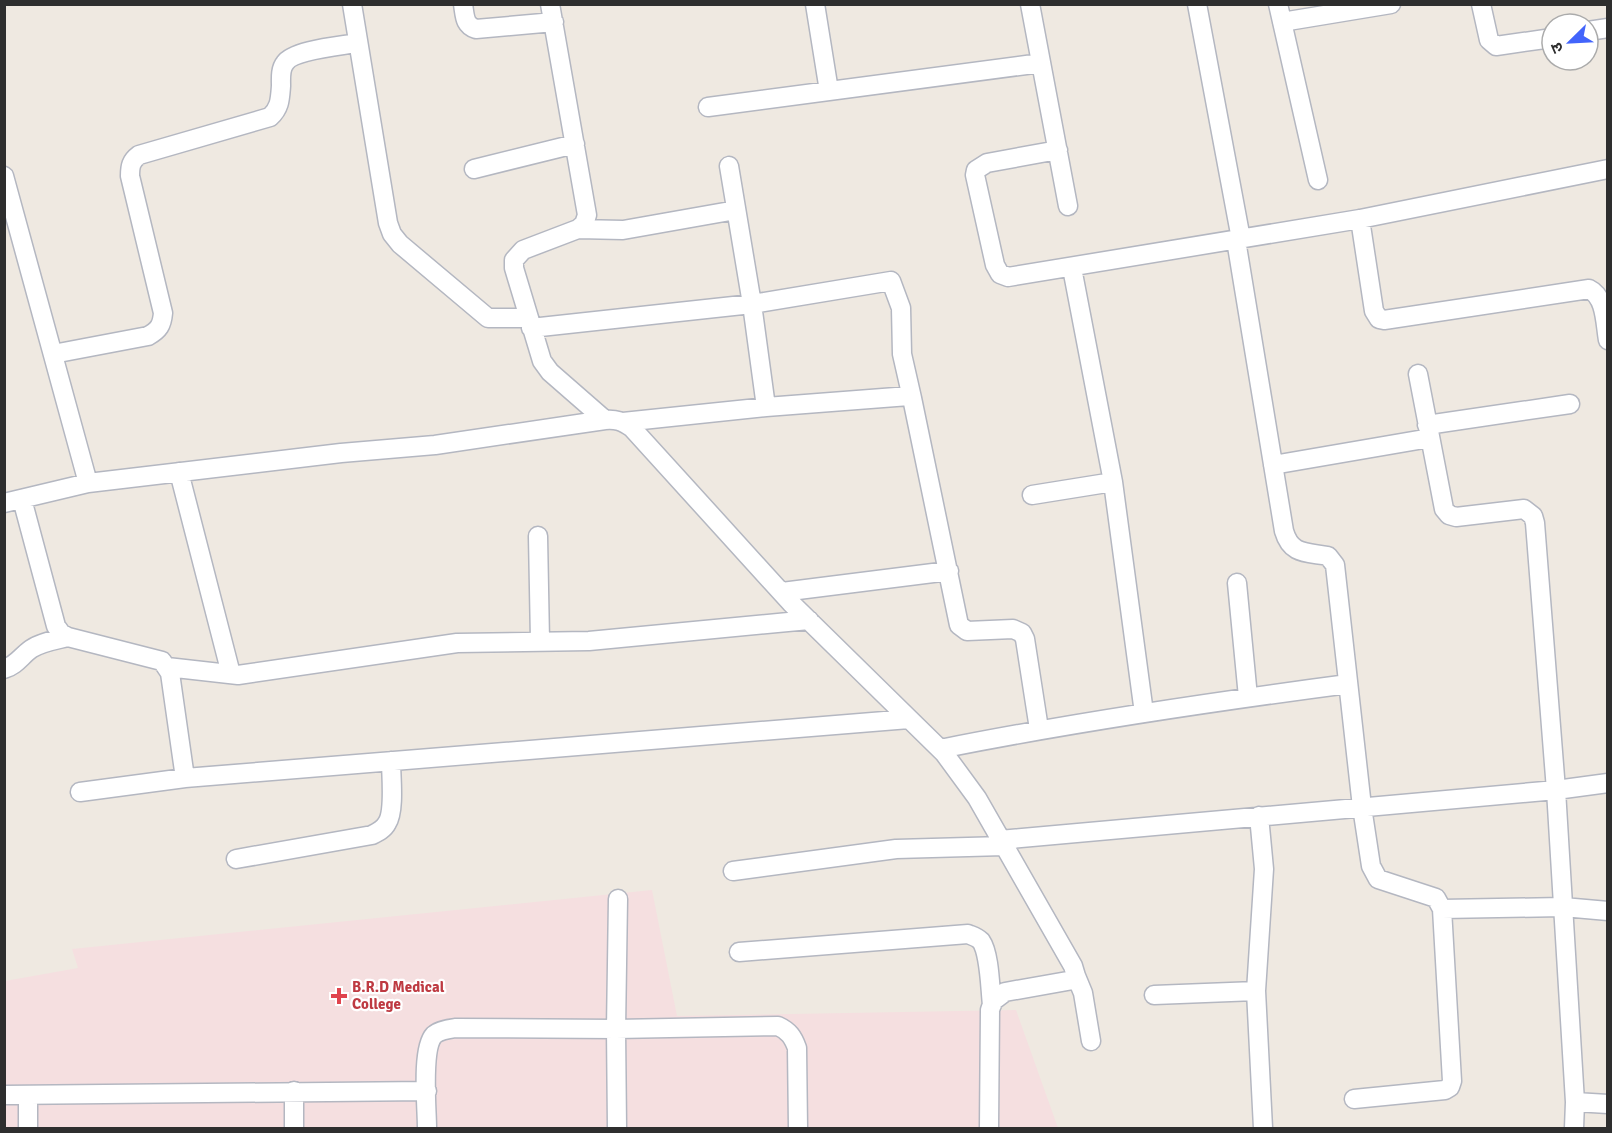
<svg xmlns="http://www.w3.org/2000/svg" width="1612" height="1133" font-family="Signika,'Noto Sans Devanagari',sans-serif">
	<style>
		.medical { fill: #f5dfe0 }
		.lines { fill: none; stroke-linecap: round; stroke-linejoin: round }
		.minor-casing { stroke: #b4b7c1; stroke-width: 21 }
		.minor { stroke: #fff; stroke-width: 18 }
		.health-dot { fill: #e0444e; stroke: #fff; stroke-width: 2 }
		.labels { text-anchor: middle; stroke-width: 4.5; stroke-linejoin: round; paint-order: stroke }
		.health-label { font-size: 15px; font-weight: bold; fill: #be3a42; stroke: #fff; text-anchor: start }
	</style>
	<rect width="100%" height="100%" fill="#efe9e1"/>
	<path class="medical" d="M652,890L677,1016L1016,1010L1058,1128H5V981L78,968L72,949Z"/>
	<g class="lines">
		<defs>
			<path id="minor" d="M352,4L388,223L392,234L400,244L488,318H528
				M463,4C465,16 464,25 476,29L554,22
				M550,4L587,215L584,224L578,229L523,250L514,260V268L542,361L550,372L605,420
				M815,4L829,91
				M1030,4L1068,206
				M1197,4L1241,239
				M1278,4L1318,180
				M1481,4L1489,40L1496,46L1552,38
				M1282,22L1391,4
				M1588,31L1608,28
				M708,107L1041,63
				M1058,150L987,163L976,170L975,175L995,265L1000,274L1008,277L1360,219L1608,169
				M729,166L752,304L766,407
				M474,169L575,144
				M4,176L88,483
				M1360,219L1374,311L1379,319L1384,320L1589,289C1606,297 1605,324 1608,340
				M578,229L623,230L736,210
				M1236,240L1284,531C1291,555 1306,552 1328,556L1335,565L1362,807L1371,866L1378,879L1436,898L1442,909L1452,1081L1450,1087L1445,1090L1354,1099
				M1072,268L1113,482L1144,713
				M531,328L752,304L891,281L901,308L902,354L912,398
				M53,354L148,336C159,330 162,325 163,313L130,176C130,166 131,161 139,155L270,117C280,108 280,99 281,86C281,79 280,69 285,63C293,50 341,46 357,43
				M1418,374L1444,509L1449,515L1456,517L1524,509L1533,516L1535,523L1556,790L1575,1102L1574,1128
				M623,422L766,407L909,396L912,398L959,625L967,631L1013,629L1022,633L1025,639L1039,729
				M1427,425L1570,404
				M1273,465L1430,438
				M179,472L231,674
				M1032,495L1113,482
				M22,499L56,626L61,633L68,637L162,661L170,673L185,778
				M4,503L88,483L341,453L435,445L605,420C616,419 622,421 632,428L791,603L944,753L977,798L1073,966L1076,976L1073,980L1005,992L993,1001L990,1010L989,1128
				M538,536L540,641
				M1237,583L1248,697
				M782,592L949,571
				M167,667L238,675L457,643L589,641L809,620
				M4,669C17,665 21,656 31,649C41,642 56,640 68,637
				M940,749C1075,722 1211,702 1348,684
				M80,792L185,778L909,719
				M1259,816L1264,869L1256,991L1263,1128
				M1000,840L1556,790L1608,783
				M236,859L372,835C378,832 384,829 387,823C395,811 391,776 391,761
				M733,871L896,849L1004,846
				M1442,909L1563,907L1608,911
				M739,952L968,934C973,936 977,937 981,941C990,954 990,989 992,1005
				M1076,976L1083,993L1091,1041
				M1154,995L1256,991
				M294,1091V1128
				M4,1095L427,1091
				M1575,1102L1608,1104
				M28,1128V1095
				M427,1128C427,1108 421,1049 434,1035C440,1030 449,1029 456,1028L616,1029L778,1026C789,1031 793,1037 797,1048L798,1128
				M617,1128L616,1029L618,899"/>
		</defs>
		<use href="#minor" class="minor-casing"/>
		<use href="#minor" class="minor"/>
	</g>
	<path class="health-dot" d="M336 987h6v6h6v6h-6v6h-6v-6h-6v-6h6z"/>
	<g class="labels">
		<g class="health-label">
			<text x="352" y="992">B.R.D Medical<tspan x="352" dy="17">College</tspan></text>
		</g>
	</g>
	<rect width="1612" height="1133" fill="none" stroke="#2e2e2e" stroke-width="12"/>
	<g transform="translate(1570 42) rotate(246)"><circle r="28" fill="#ffffff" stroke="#ababab" stroke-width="1.5"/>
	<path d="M0-4.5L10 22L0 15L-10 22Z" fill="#4264fb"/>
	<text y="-9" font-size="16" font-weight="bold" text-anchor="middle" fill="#2e2e2e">उ</text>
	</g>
</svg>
